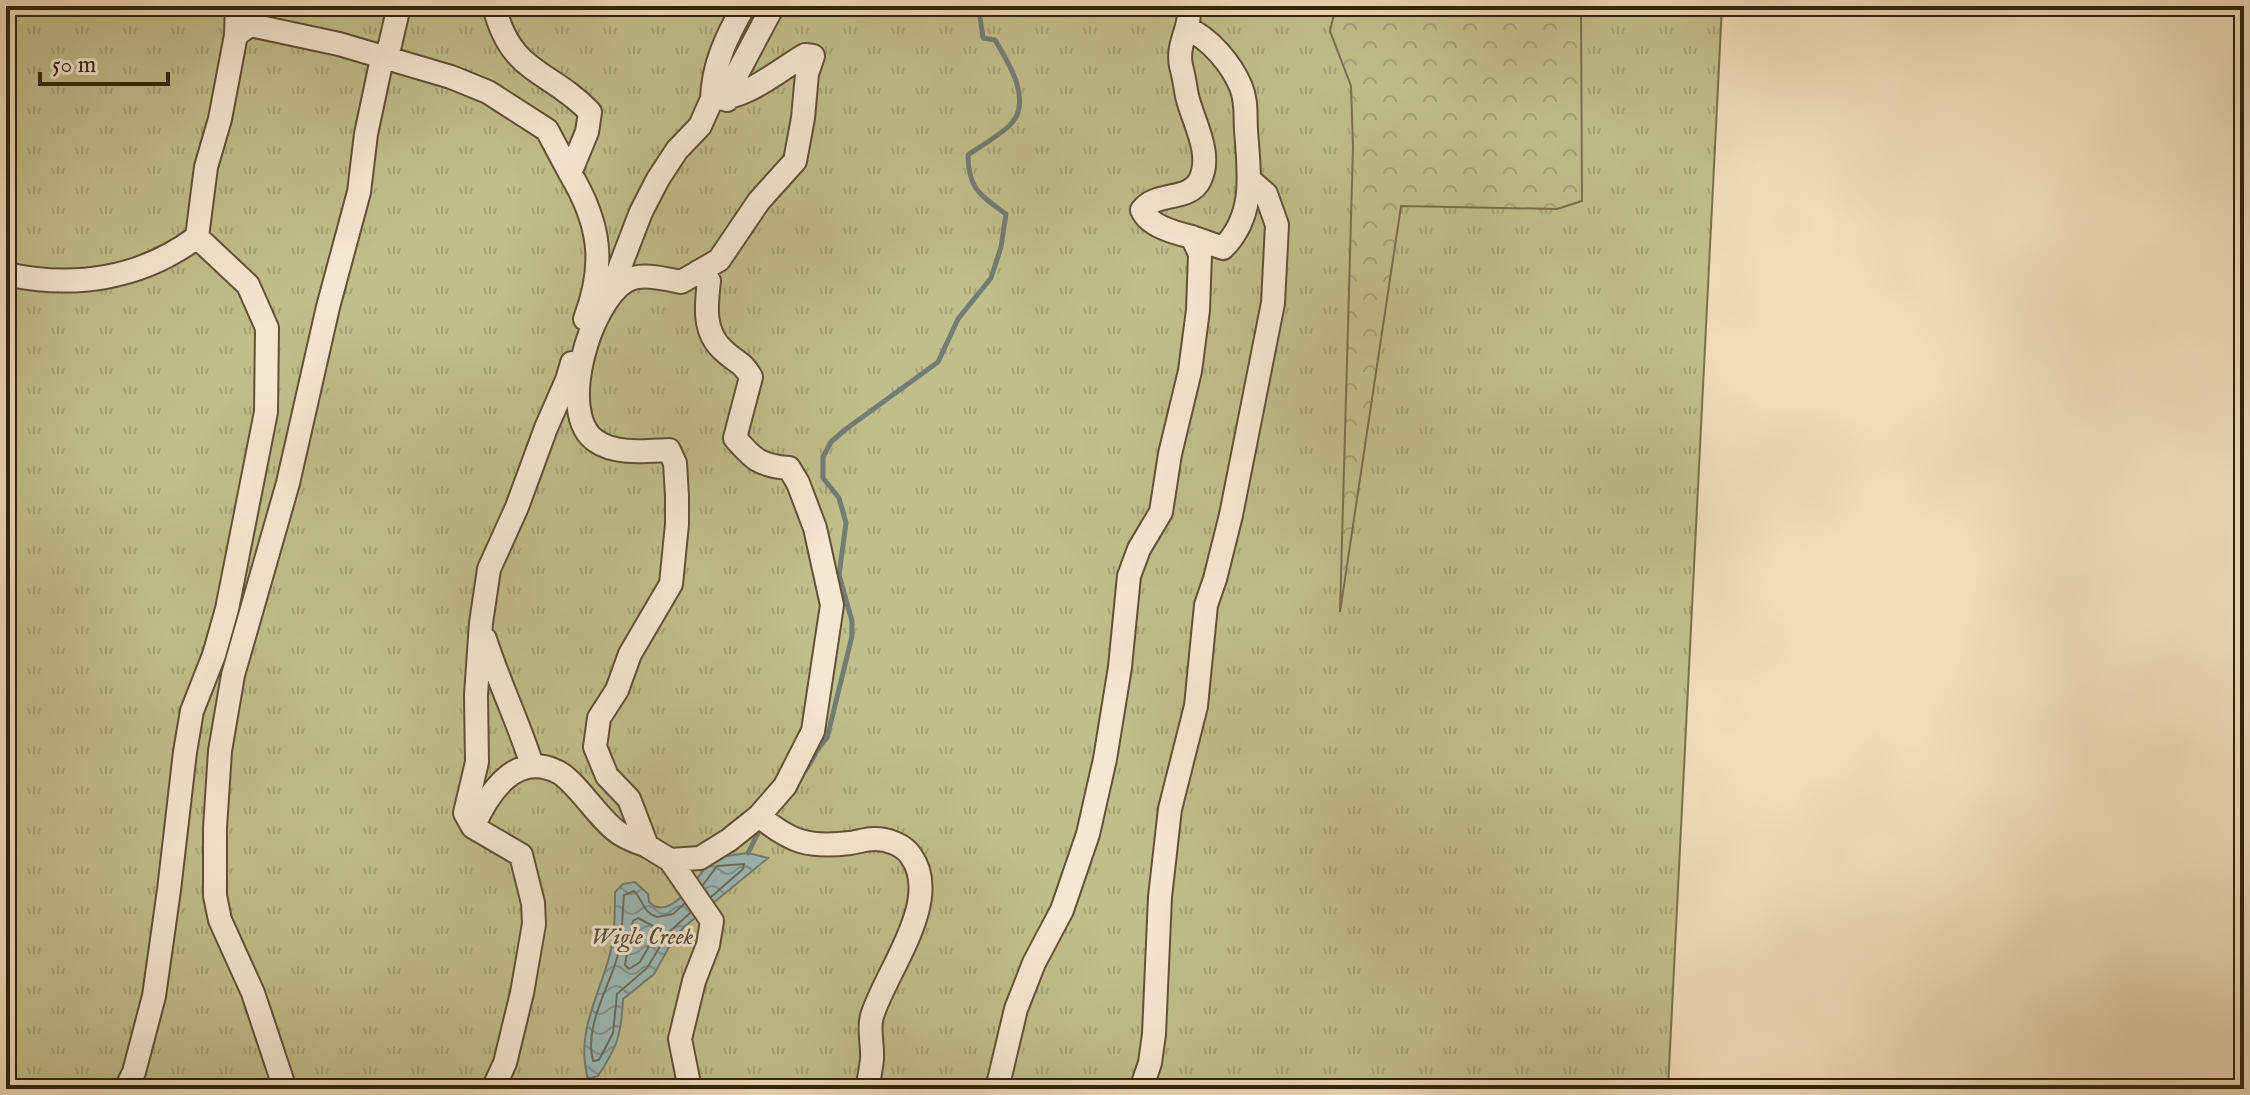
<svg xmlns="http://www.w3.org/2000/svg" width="2250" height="1095" font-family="'IM FELL English',serif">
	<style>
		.grass { fill: url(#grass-tufts); stroke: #7a704b; stroke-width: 2 }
		.forest { fill: url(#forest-crowns); stroke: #7a704b; stroke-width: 2 }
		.water { fill: url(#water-waves); stroke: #737d73; stroke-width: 2 }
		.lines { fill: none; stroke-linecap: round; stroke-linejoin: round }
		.shore { stroke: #686e62; stroke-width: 2 }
		.stream { stroke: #737d73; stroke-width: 5 }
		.minor-casing { stroke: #625137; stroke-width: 26 }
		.minor { stroke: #f5e8d1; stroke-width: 22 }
		.labels { text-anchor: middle; stroke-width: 6; stroke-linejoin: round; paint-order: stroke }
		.water-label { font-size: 24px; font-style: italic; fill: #53503f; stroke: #f5e8d1 }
	</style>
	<defs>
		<pattern id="grass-tufts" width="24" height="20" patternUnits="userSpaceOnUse" patternTransform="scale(2)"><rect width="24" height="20" fill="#c0be8a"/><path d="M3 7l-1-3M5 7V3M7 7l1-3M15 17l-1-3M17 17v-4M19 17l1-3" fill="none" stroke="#a5a376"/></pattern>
		<pattern id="forest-crowns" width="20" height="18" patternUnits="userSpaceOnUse" patternTransform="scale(2)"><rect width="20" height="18" fill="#c0be8a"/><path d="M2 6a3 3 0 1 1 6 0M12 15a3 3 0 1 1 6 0" fill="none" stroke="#a5a376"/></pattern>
		<pattern id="water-waves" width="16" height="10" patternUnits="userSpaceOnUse" patternTransform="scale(2)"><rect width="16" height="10" fill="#9db9b7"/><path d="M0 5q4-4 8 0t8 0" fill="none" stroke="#819693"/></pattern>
	</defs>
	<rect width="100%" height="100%" fill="#efdbb8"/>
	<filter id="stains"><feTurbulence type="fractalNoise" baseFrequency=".0025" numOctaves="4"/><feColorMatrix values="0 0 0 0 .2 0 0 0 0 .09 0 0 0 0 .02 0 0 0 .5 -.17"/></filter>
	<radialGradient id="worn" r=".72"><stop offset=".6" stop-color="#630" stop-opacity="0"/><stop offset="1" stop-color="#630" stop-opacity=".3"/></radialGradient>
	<path class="grass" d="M6,6H1722L1668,1089H6Z"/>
	<path class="forest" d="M1336,6H1581L1582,201L1557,209L1401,206L1340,612L1353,147L1351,86L1330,31Z"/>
	<path class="water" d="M748,853L768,858L684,927L674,938L654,974L623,999C621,1036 618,1045 598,1076L588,1079C575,1032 599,997 610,954C615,933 615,913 615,892L623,884L635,882L648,894L649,902C670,924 700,874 712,858Z"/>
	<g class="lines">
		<path class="shore" d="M703,885L717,866L744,864L743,869L711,897
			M684,904L673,914L657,917C642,912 644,901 634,891L624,895C622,916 623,937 617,958C608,989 584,1028 593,1061L599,1060L613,1033L617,994L647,968L668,933L690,913
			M638,918L655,927L657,932L640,962L629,969L625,965L633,921Z"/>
		<path class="stream" d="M798,779C812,766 814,750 827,738L852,636V621L839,575L846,523L839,498L823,478V457L831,442L846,429L938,362L958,319L991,278L1001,247L1006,214C981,196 968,189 968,155C981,146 997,137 1009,126C1034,103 1009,63 995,40L983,38L980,17L984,6
			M748,853L761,827
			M578,1086L588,1079"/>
		<defs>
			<path id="minor" d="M494,6C511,75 549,69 590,112L587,132L570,173C600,223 606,264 585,319
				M1187,28C1210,39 1231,63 1241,87C1247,101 1245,116 1246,130C1249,172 1256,215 1223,248L1192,237
				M236,35L250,25L339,44L451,77L488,92L547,130L570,173
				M727,100L738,72L773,6
				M6,274C74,289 141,279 197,237
				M611,290L641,212L658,179L677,150L700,126L712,99
				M485,639C499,683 518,721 532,765
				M759,816C791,842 808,848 850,843C858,842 866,839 874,839C888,839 904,845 911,856C943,900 886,971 872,1016C868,1029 873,1045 872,1059C871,1069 869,1079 867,1089
				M473,827C488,794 515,750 558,772C577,782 599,820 619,833C627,839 638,842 647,846
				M670,860L700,858L729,840L759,816L785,786L813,731L832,605L815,528L798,483L789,468C760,466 753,459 735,438L751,377C742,361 735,362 723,350C703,332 706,306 709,281L698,272
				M126,1089L134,1072L154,996L169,890L185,752L192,711L214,655L227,609L266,412L267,328L248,285L197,237L206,167L220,119L236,35L237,6
				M285,1089L253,993L220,920L215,896V828L220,751L233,675L288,483L328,307L359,192L366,134L380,68L390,45L399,6
				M493,1089L505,1063L522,993L534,924L533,903L521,855L473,827L465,813L477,762L476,695L481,623L489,569L517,507L546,428L567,380L572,363
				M690,1089L680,1039L694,981L708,945L712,921L670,860L647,846L629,799L607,776L595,747L599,718L617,690L630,654L671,584L677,524V496L675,463L669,450C646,451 616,455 596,441C556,414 590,302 626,281C641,272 666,279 681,282L719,260L759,201L795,161L803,118L807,74L813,56L805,55C777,71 746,100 712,99C713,64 727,36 744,6
				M997,1089L1016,1009L1034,963L1062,910L1088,834L1105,759L1120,667L1129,576L1139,549L1161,512L1170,454L1190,371L1198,310L1200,254L1192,237C1175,233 1149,226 1142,210C1156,191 1189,202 1200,180C1213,153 1193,122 1187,96C1185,86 1184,76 1181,66C1176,41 1194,25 1187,6
				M1141,1089L1150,1063L1154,1034L1160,897L1170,809L1196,706L1206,605L1215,579L1231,515L1273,303L1277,225L1266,194L1250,180"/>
		</defs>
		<use href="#minor" class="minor-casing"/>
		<use href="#minor" class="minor"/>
	</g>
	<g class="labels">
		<g class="water-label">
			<text x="642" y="944">Wigle Creek</text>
		</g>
	</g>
	<rect width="2250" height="1095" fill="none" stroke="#efdbb8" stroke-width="32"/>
	<rect x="8" y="8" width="2234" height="1079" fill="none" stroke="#33230c" stroke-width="4"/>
	<rect x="16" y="16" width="2218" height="1063" fill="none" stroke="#33230c" stroke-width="2"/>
	<path d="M40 72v12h128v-12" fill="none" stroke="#33230c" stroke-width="4"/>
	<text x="52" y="72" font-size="24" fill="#33230c" stroke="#f5e8d1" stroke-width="6" paint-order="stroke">50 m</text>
	<rect width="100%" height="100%" filter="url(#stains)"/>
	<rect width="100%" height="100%" fill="url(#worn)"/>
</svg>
